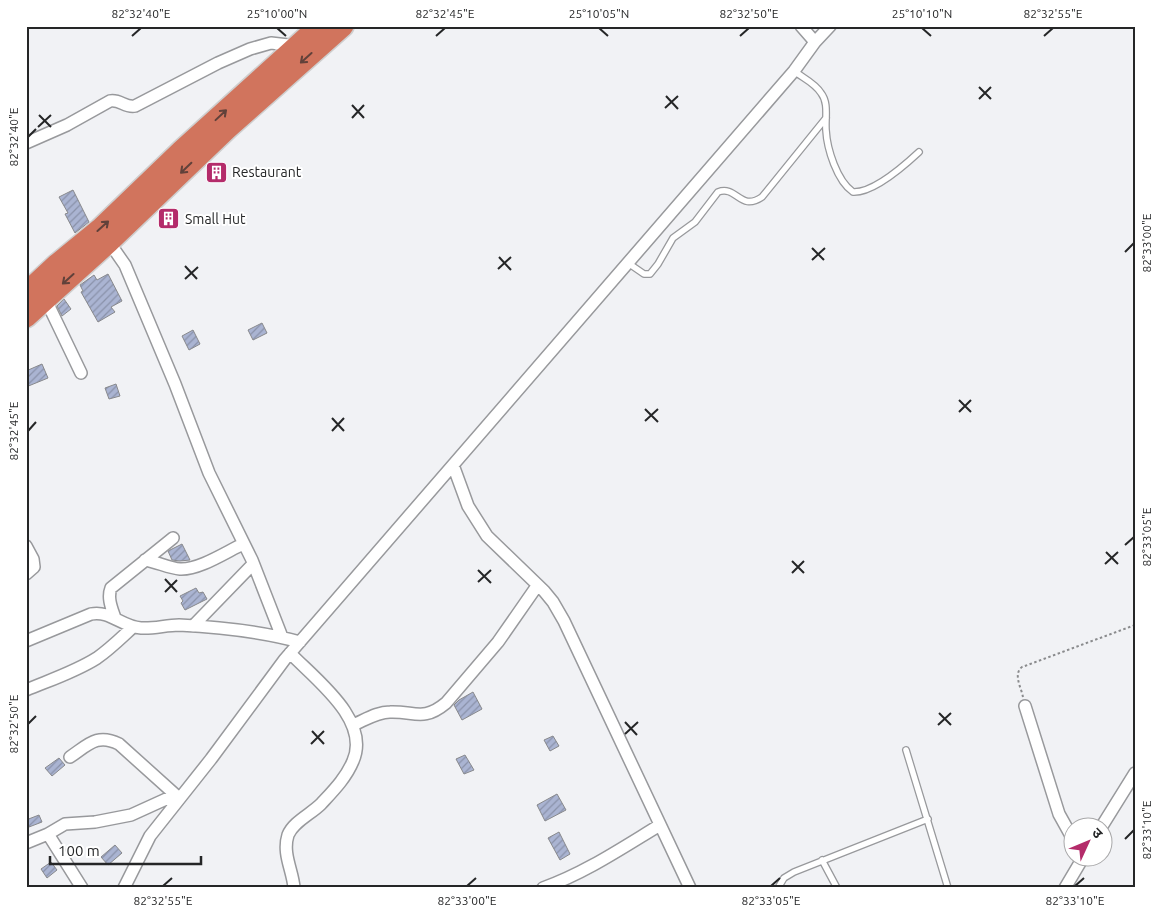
<svg xmlns="http://www.w3.org/2000/svg" width="1161" height="914" font-family="Ubuntu,'Noto Sans Devanagari',sans-serif">
	<style>
		.building { fill: url(#building-hatch); stroke: #88898c }
		.lines { fill: none; stroke-linecap: round; stroke-linejoin: round }
		.lane-casing { stroke: #98999c; stroke-width: 8 }
		.street-casing { stroke: #98999c; stroke-width: 14 }
		.highway-casing { stroke: #cfcfcf; stroke-width: 24 }
		.path { stroke: #8a8b8d; stroke-width: 2; stroke-dasharray: 2.5 2.5; stroke-linecap: butt }
		.lane { stroke: #fff; stroke-width: 5.5 }
		.street { stroke: #fff; stroke-width: 11 }
		.highway { stroke: #d1745d; stroke-width: 21 }
		.oneway { stroke: #61413a }
		.ticks { fill: none; stroke: #252627; stroke-width: 2 }
		.labels { text-anchor: middle; stroke-width: 4; stroke-linejoin: round; paint-order: stroke }
		.poi-label { font-size: 14px; fill: #252627; stroke: #fff; text-anchor: start }
		.neatline { fill: none; stroke: #252627; stroke-width: 2 }
		.ticks-label { font-size: 12px; text-anchor: middle; fill: #252627 }
	</style>
	<defs>
		<pattern id="building-hatch" width="6" height="6" patternUnits="userSpaceOnUse" patternTransform="scale(1.25)"><rect width="6" height="6" fill="#aab4d2"/><path d="M-1 1l2-2M0 6l6-6M5 7l2-2" fill="none" stroke="#8a92aa"/></pattern>
	</defs>
	<rect width="100%" height="100%" fill="#f1f2f5"/>
	<path class="building" d="M219,164L224,170L212,181L207,175Z
		M73,190L89,222L75,233L65,214L68,213L59,197Z
		M168,210L178,223L170,229L160,216Z
		M108,274L122,301L111,307L115,312L98,322L81,292L83,291L80,285L94,275L97,280Z
		M64,299L71,309L62,316L57,306Z
		M262,323L267,333L253,340L248,330Z
		M193,330L200,344L189,350L182,336Z
		M42,364L48,378L26,387V371Z
		M116,384L120,396L109,399L105,388Z
		M182,544L190,560L180,561L172,560L168,551Z
		M196,588L199,593L203,592L207,599L185,610L181,603L183,601L180,596Z
		M473,692L482,709L462,720L454,705L459,700Z
		M553,736L559,746L550,751L544,740Z
		M465,755L474,770L464,774L456,759Z
		M59,758L65,765L52,776L45,768Z
		M557,794L566,810L545,821L537,805Z
		M39,815L42,822L29,827L26,820Z
		M559,832L570,854L560,860L548,838Z
		M115,845L122,853L108,865L101,857Z
		M51,862L57,870L47,878L41,869Z"/>
	<g class="lines">
		<defs>
			<path id="lane" d="M794,71C803,78 815,83 821,93C829,103 825,118 826,130C827,149 837,181 853,192C874,193 905,165 919,152
				M628,263L644,274H650L658,264L673,238L695,222L718,192C737,185 740,212 762,197L826,118
				M906,750L948,888
				M822,860L837,888
				M778,888L784,878L794,872L928,819"/>
			<path id="street" d="M801,26L815,42
				M26,143L67,125L110,101C120,99 125,108 135,106L218,63L250,49L271,43L297,46
				M109,242L125,265L175,384L209,473L252,560L282,637
				M46,300L81,373
				M453,465L468,506L487,536L544,591L553,602L564,621L690,888
				M26,546L33,559L34,567L26,574
				M145,560C157,562 169,568 180,569C199,570 226,552 243,544
				M115,618C112,609 107,598 111,588L173,538
				M193,626L253,564
				M26,641L91,614C110,610 122,627 141,628C154,629 166,625 179,625C219,627 260,631 300,642
				M290,653C315,679 371,720 353,761C346,778 333,791 321,804C311,814 293,822 288,835C282,854 293,871 294,888
				M26,690C50,680 75,672 97,658C110,649 121,638 133,627
				M1025,706L1059,814L1074,841
				M353,725C365,720 377,712 390,712C415,711 423,722 446,703L498,642L537,586
				M70,757C88,745 97,733 119,744L179,798
				M1102,826L1135,773
				M48,834L82,888
				M26,843L48,834L65,824L95,822L131,815L175,795
				M124,888L150,836L211,759L285,659L794,71L815,42L830,26
				M543,888C585,873 622,848 660,825
				M1065,888L1084,856"/>
			<path id="highway" d="M26,293L56,265L100,229L181,151L319,26
				M26,317L109,242L227,129L343,26"/>
		</defs>
		<use href="#lane" class="lane-casing"/>
		<use href="#street" class="street-casing"/>
		<use href="#highway" class="highway-casing"/>
		<path class="path" d="M1023,697C1021,687 1013,674 1022,667L1135,625"/>
		<use href="#lane" class="lane"/>
		<use href="#street" class="street"/>
		<use href="#highway" class="highway"/>
	</g>
	<defs><path id="oneway-shaft" d="M-6 0H5M1.5-3L5.5 0L1.5 3" fill="none" stroke-width="1.6" stroke-linecap="round" stroke-linejoin="round" transform="scale(1.25)"/></defs>
	<g class="oneway">
		<use href="#oneway-shaft" transform="translate(306 58) rotate(138)"/>
		<use href="#oneway-shaft" transform="translate(221 115) rotate(-43)"/>
		<use href="#oneway-shaft" transform="translate(186 168) rotate(136)"/>
		<use href="#oneway-shaft" transform="translate(103 226) rotate(-42)"/>
		<use href="#oneway-shaft" transform="translate(68 279) rotate(138)"/>
	</g>
	<path class="ticks" d="M277,28L286,36M599,28L608,36M922,28L931,36M132,36L141,28M436,36L445,28M740,36L749,28M1044,36L1053,28M979,87L991,99M666,96L678,109M979,99L991,87M352,105L364,118M665,108L678,96M39,115L51,127M352,118L364,105M38,127L51,115M28,137L36,129M812,248L824,260M1125,252L1134,243M499,257L511,270M812,260L825,248M185,266L197,279M498,269L511,257M185,279L198,267M959,400L971,412M645,409L658,422M959,412L971,400M332,418L344,431M645,421L658,409M28,431L36,422M332,431L344,418M1125,545L1134,537M1106,552L1118,564M792,561L804,573M1105,564L1118,552M478,570L491,583M792,573L804,561M165,579L177,592M478,582L491,570M165,592L177,580M939,713L951,725M625,722L637,735M28,724L36,716M938,725L951,713M312,731L324,744M625,734L638,722M311,744L324,731M1125,839L1134,830M163,886L172,878M467,886L476,878M771,886L780,878M1075,886L1084,878"/>
	<defs>
		<symbol id="building-square" viewBox="-11 -11 22 22"><rect x="-9" y="-9" width="18" height="18" rx="4" fill="#b42b6a" stroke="#fff"/><path d="M-4-6H4V6H1V3H-1V6H-4ZM-2.5-4.3h1.7v1.8h-1.7ZM.8-4.3h1.7v1.8H.8ZM-2.5-1h1.7V.8h-1.7ZM.8-1h1.7V.8H.8Z" fill="#fff"/></symbol>
	</defs>
	<g fill-rule="evenodd">
		<use href="#building-square" x="204" y="160" width="25" height="25"/>
		<use href="#building-square" x="156" y="206" width="25" height="25"/>
	</g>
	<g class="labels">
		<g class="poi-label">
			<text x="232" y="177">Restaurant</text>
			<text x="185" y="224">Small Hut</text>
		</g>
	</g>
	<rect width="1161" height="914" fill="none" stroke="#ffffff" stroke-width="55"/>
	<g transform="translate(1088 842) rotate(46)"><circle r="24" fill="#ffffff" stroke="#a8a8a9"/>
	<path d="M0-4L9 19L0 12L-9 19Z" fill="#b42b6a"/>
	<text y="-8" font-size="14" font-weight="bold" text-anchor="middle" fill="#252627">उ</text>
	</g>
	<path d="M50 856v8h151v-8" fill="none" stroke="#252627" stroke-width="2.5"/>
	<text x="58" y="856" font-size="15" fill="#252627" stroke="#ffffff" stroke-width="4" paint-order="stroke">100 m</text>
	<rect x="28" y="28" width="1106" height="858" class="neatline"/>
	<g class="ticks-label">
		<text x="141" y="18">82°32'40"E</text>
		<text x="277" y="18">25°10'00"N</text>
		<text x="445" y="18">82°32'45"E</text>
		<text x="599" y="18">25°10'05"N</text>
		<text x="749" y="18">82°32'50"E</text>
		<text x="922" y="18">25°10'10"N</text>
		<text x="1053" y="18">82°32'55"E</text>
		<text transform="translate(14 137) rotate(-90)" y="4">82°32'40"E</text>
		<text transform="translate(1147 243) rotate(-90)" y="4">82°33'00"E</text>
		<text transform="translate(14 431) rotate(-90)" y="4">82°32'45"E</text>
		<text transform="translate(1147 537) rotate(-90)" y="4">82°33'05"E</text>
		<text transform="translate(14 724) rotate(-90)" y="4">82°32'50"E</text>
		<text transform="translate(1147 830) rotate(-90)" y="4">82°33'10"E</text>
		<text x="163" y="905">82°32'55"E</text>
		<text x="467" y="905">82°33'00"E</text>
		<text x="771" y="905">82°33'05"E</text>
		<text x="1075" y="905">82°33'10"E</text>
	</g>
</svg>
